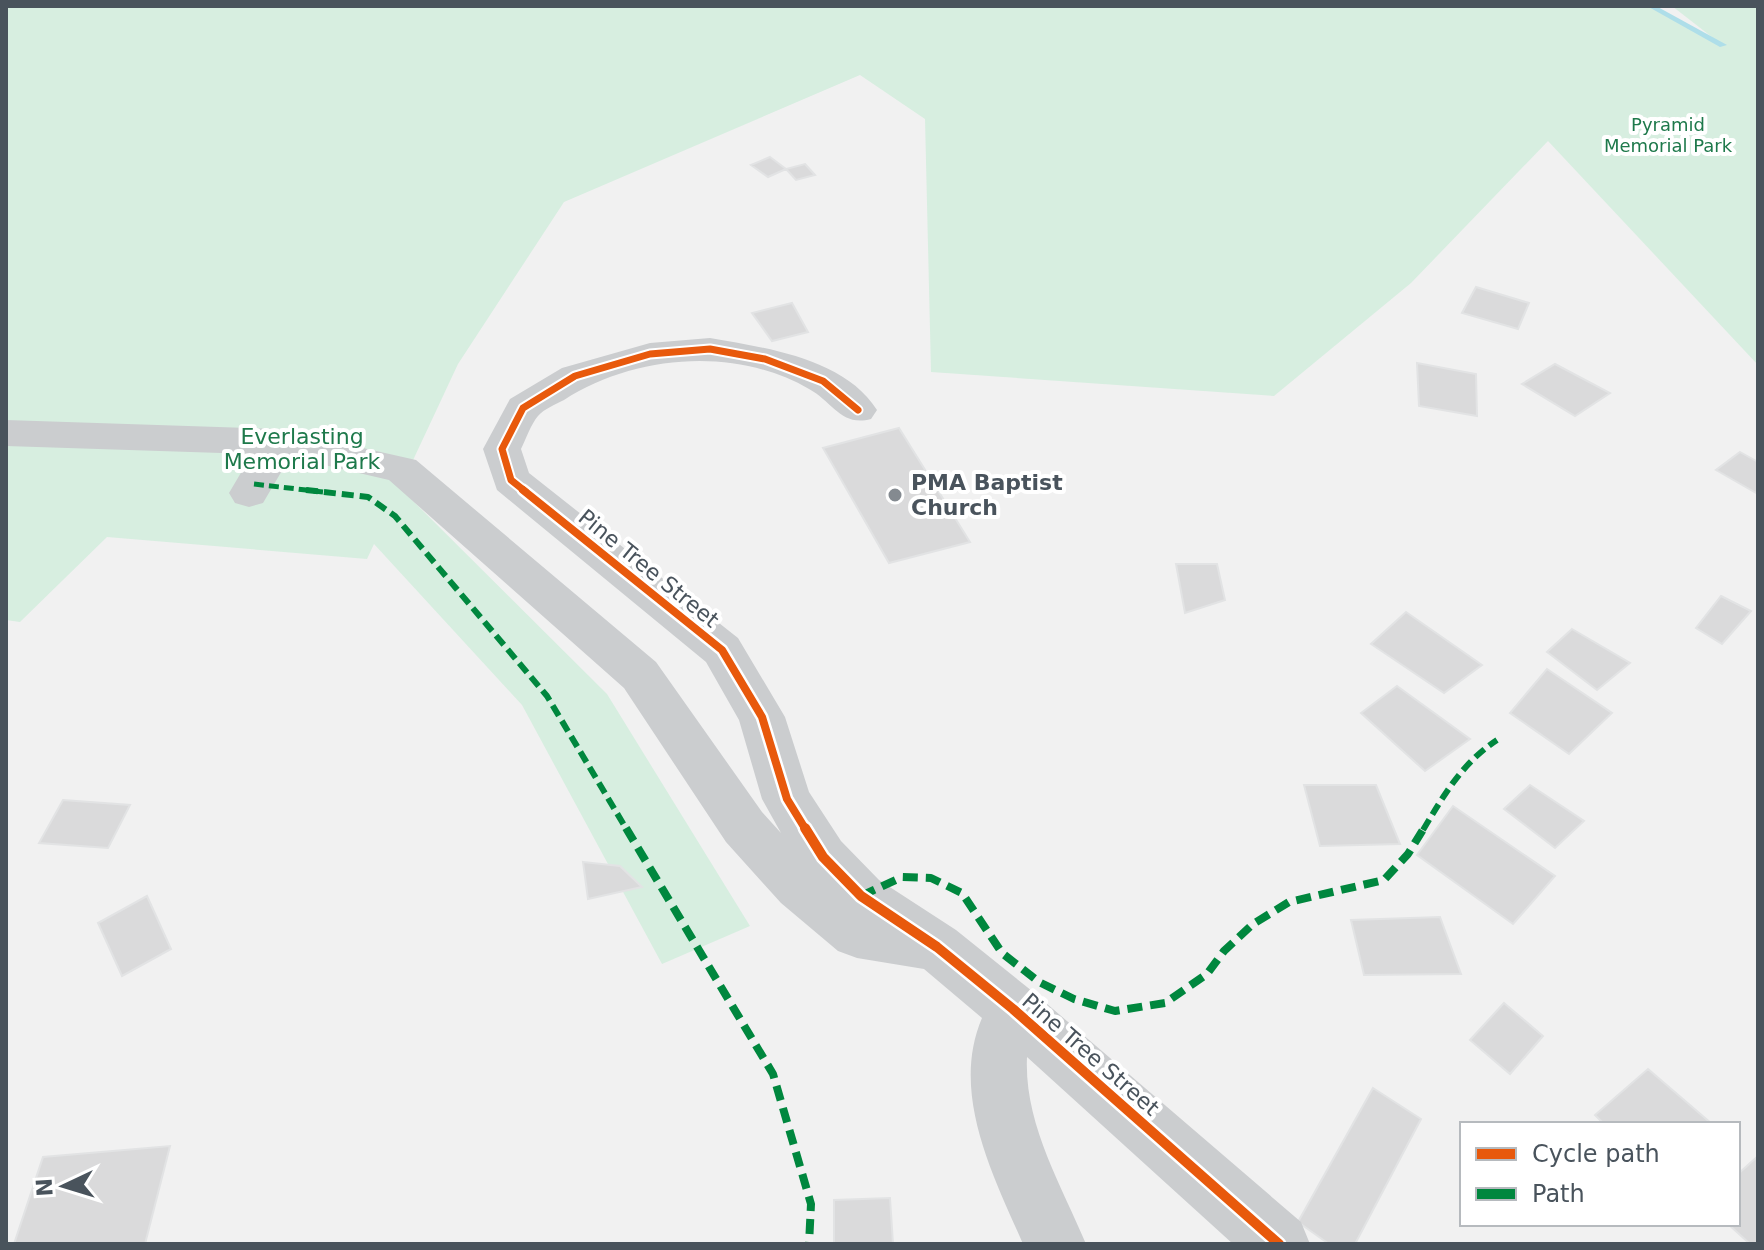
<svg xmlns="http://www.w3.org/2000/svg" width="1764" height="1250" font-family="'DejaVu Sans',sans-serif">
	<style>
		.green { fill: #d7eee0 }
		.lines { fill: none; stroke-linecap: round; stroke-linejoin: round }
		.stream { fill: #aedee9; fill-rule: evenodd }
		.building { fill: #dadadb; stroke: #e2e3e4; stroke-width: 2 }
		.minor { fill: #cbcdcf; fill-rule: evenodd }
		.quiet-far2 { stroke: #00873e; stroke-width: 5; stroke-dasharray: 10 5; stroke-linecap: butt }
		.quiet-far1 { stroke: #00873e; stroke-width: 6; stroke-dasharray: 12 6; stroke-linecap: butt }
		.quiet { stroke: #00873e; stroke-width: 8; stroke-dasharray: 15 8; stroke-linecap: butt }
		.cycleway-far2-casing { stroke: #fff; stroke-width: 11 }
		.cycleway-far1-casing { stroke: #fff; stroke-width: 13 }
		.cycleway-casing { stroke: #fff; stroke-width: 15 }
		.cycleway-far2 { stroke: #e8590c; stroke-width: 7 }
		.cycleway-far1 { stroke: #e8590c; stroke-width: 8 }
		.cycleway { stroke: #e8590c; stroke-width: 10 }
		.poi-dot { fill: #848a90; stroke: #fff; stroke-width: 3 }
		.labels { text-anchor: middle; stroke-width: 8; stroke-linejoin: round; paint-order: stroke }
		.far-park-label { font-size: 18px; fill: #1e794b; stroke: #fff }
		.park-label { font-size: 22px; fill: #1e794b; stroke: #fff }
		.poi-label { font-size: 22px; font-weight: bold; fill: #49535c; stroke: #fff; text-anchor: start }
		.street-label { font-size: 22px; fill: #49535c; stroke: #fff }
	</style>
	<rect width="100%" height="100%" fill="#f1f1f1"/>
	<path class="green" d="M6,6H1651L1717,41L1672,6H1758V365L1548,141L1411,283L1274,396L931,372L925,119L860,75L564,202L458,364L400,488L607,694L750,926L662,964L522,705L374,544L367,559L107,537L20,622L6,620Z"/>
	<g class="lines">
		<path class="stream" d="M1647,6H1656L1727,45L1720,47Z"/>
	</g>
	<path class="building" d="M770,157L786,169L768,177L751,165Z
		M805,164L815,175L796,180L786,169Z
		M1476,287L1529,303L1518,329L1462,313Z
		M792,303L808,332L772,341L752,313Z
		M1417,363L1476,374L1477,416L1419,406Z
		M1555,364L1610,393L1575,416L1522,384Z
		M899,428L970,542L889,563L823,448Z
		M1740,452L1758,462V494L1716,470Z
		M1176,564H1217L1225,600L1185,613Z
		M1721,596L1751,611L1722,644L1696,628Z
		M1406,612L1482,665L1444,693L1371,644Z
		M1572,629L1630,663L1597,690L1547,652Z
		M1547,669L1612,713L1569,754L1510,713Z
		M1397,686L1470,739L1425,771L1361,713Z
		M1304,785H1376L1400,844L1320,846Z
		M1530,785L1584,821L1555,848L1504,809Z
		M63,800L130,805L108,848L39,843Z
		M1453,806L1555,876L1513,924L1417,855Z
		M583,862L620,866L642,887L588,899Z
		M147,896L171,949L122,976L98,923Z
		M1440,917L1461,974L1364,975L1351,920Z
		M1504,1003L1543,1036L1510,1074L1470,1040Z
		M1648,1069L1712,1124H1604L1595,1115Z
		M1373,1088L1421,1119L1355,1244H1329L1298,1222Z
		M170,1146L145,1244H14L43,1157Z
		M1758,1156V1244H1750L1728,1224H1738V1174Z
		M890,1198L893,1244H834V1200Z"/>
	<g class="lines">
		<path class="minor" d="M710,338C766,348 844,358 877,410L871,419C841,427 833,402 809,389C735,346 634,355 564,400C556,404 544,409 538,416C531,424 526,439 521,449L529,473L738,638L785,717L809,792L841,841L879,880L956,930L1032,991L1301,1222L1310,1244H1233L1027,1057C1024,1124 1061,1184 1086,1244H1023C993,1175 950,1093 982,1018L924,969L857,958L838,951L781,903L726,842L624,688L389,480L290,457L263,503L249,507L235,503L229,493L252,454L6,446V420L279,429L416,460L656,662L762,812L781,833L762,799L739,720L706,662L497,490L483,449L510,399L562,368L650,343Z"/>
		<path class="quiet-far2" d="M254,484L323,492"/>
		<path class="quiet-far1" d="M306,490L368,497L395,516L547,696L627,830
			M1423,830C1444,795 1462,763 1497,740"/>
		<path class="quiet" d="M626,828L773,1074L811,1204L809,1244
			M861,896L902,877L931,878L962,893L1002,953L1039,982L1074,999L1115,1011L1165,1003L1207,974L1224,951L1253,924L1289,902L1384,880L1408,854L1424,828"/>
		<defs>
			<path id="cycleway-far2" d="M526,492L511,480L502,449L523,408L575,376L650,354L710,349L765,359L823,381L858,410"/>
			<path id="cycleway-far1" d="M523,490L722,650L762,717L787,799L806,830"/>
			<path id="cycleway" d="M805,828L823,857L861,896L937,947L1013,1009L1279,1244"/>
		</defs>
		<use href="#cycleway-far2" class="cycleway-far2-casing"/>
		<use href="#cycleway-far1" class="cycleway-far1-casing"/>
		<use href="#cycleway" class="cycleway-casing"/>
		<use href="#cycleway-far2" class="cycleway-far2"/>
		<use href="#cycleway-far1" class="cycleway-far1"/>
		<use href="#cycleway" class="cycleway"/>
	</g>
	<circle class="poi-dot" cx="895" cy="495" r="8"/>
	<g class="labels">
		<g class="far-park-label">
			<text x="1668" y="131">Pyramid<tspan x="1668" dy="21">Memorial Park</tspan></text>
		</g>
		<g class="park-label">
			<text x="302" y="444">Everlasting<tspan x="302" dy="25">Memorial Park</tspan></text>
		</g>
		<g class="poi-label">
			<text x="911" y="490">PMA Baptist<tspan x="911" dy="25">Church</tspan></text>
		</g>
		<g class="street-label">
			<text transform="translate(649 568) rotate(39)" y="8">Pine Tree Street</text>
			<text transform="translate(1091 1054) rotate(41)" y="8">Pine Tree Street</text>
		</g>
	</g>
	<rect width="1764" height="1250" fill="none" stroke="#49535c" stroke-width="16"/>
	<rect x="1460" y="1122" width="280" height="104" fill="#ffffff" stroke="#b6babe" stroke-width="2"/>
	<rect x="1476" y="1148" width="40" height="12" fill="#e8590c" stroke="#b6babe" stroke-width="2"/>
	<text x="1532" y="1162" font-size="24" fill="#49535c">Cycle path</text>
	<rect x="1476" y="1188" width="40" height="12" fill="#00873e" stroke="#b6babe" stroke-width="2"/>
	<text x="1532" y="1202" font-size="24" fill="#49535c">Path</text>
	<g transform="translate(64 1186) rotate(266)" stroke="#ffffff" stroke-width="6" paint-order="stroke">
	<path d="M0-6L14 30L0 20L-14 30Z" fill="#49535c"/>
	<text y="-12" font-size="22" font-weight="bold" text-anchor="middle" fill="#49535c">N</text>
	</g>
</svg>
